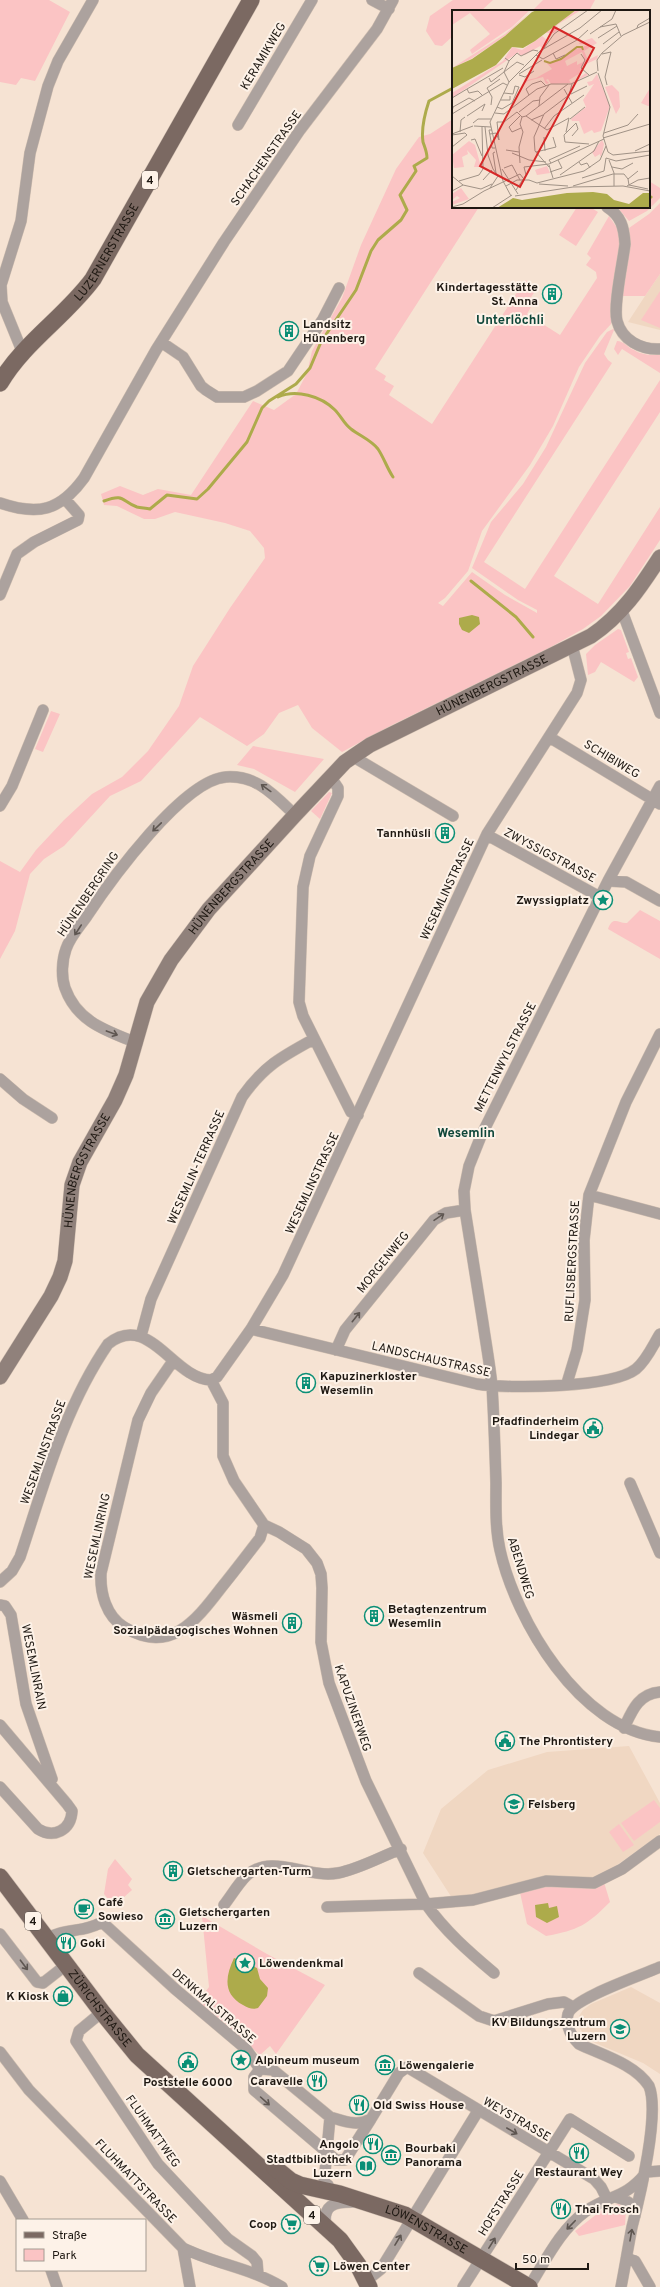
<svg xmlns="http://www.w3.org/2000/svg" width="660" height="2287" font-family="Overpass,sans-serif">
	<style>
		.built { fill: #f0d7c2 }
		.green { fill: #fbc4c4 }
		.water { fill: #adab4b }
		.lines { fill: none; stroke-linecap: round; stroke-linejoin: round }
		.stream { stroke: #adab4b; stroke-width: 3 }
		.street-casing { stroke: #cfbeb0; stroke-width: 12 }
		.secondary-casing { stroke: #cfbeb0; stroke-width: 16 }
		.primary-casing { stroke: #cfbeb0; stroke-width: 18 }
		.street { stroke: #aca29e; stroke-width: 11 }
		.secondary { stroke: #90817b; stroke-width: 15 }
		.primary { stroke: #7b6962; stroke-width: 17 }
		.oneway { stroke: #5e5651 }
		.labels { text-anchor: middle; stroke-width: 4; stroke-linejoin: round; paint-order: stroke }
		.shield { fill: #fdf2e8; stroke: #615952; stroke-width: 1 }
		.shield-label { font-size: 11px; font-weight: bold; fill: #1e1812 }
		.street-label { font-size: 12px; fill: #1e1812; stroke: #fdf2e8 }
		.poi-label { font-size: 12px; font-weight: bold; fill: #1e1812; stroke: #fdf2e8; text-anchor: start }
		.neighbourhood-label { font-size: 13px; font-weight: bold; fill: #0e4639; stroke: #fdf2e8 }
		.inset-river { fill: none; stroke: #adab4b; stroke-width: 2 }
		.inset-road { fill: none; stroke: #a09286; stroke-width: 1 }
		.view { fill: #d62828; fill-opacity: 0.15; stroke: #d62828; stroke-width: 2 }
		.inset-edge { fill: none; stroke: #1e1812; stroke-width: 2 }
	</style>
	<rect width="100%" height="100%" fill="#f6e3d3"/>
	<path class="built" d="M660,274V330L628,322L645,296Z
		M629,1746L660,1803V1834L610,1870L592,1879L452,1898L423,1853L441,1809L488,1770L547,1752Z
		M631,1987L660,2003V2074L643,2063L595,2043L585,2036L579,2027V2016L583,2010L591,2004Z"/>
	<path class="green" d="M0,0H49L70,12L35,81L21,78L16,85L0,82Z
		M453,0H493L481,11H453V36L442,46L435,45L426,31L430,16Z
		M543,0H595L589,11H532Z
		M453,119V207H479L375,369L386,376L384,380L394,386L389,395L432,424L525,280L538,287L527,303L531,307L527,314L560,335L597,278L596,272L586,265L591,258L587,254L609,216L619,231L620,242L613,292L611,324L600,336L579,367L553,426L530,465L482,531L468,571L445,598L438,603L443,606L472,572L505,595L537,613V610L518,600L472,568L491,522L523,484L546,447L585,363L607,332L613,329L614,330L604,354L608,360L612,363L484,562L525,589L660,380V412L554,576L598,604L660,507V540L630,586L601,616L583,629L549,648L392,725L342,752L312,728L298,705L279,713L264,734L247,746L200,717L141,781L110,796L64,846L44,859L30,874L15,931L0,959V861L20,872L36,850L64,820L92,794L122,777L148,751L179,706L193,666L230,608L265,558L264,548L250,531L225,523L175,512L155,519H144L117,506L104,505L101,494L120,486L143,495L158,489L191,495L253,401L274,410L296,394L307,373L312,351L342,298L361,245L396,169L419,137L430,134Z
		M649,181L660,188V198L647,211L629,221L617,207H649Z
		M660,203V274L645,296H623C618,274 633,251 629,228L649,214Z
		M577,207H590L598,212L576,246L559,235Z
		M660,291V328L641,320Z
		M617,341C624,341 628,348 634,350C642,355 651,355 660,355V373L622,349L618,355L614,349Z
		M618,629L621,630L629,652L626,653L628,659L631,658L638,677L634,682L601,662L595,672L588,675L586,654L595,645Z
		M51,711L60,714L43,752L35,749Z
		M253,746L324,759L295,792L254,769L237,765Z
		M329,792L332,793L320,819L311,811Z
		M640,910L660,921V959L608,929C613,915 619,924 627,923Z
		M654,1800L660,1808V1822L634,1841L621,1823Z
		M619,1824L634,1845L623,1852L609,1832Z
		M115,1859L132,1879L128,1885L132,1890L114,1906L104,1894L108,1869Z
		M603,1879L610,1902C587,1925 579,1930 546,1936L527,1924L519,1888Z
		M202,1916L267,1954L325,1985L276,2054L270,2046L260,2055L198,2001L209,1987Z
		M619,2204L626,2210L625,2225L579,2236L575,2231L606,2207Z"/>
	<path class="water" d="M472,615L479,617L480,624L469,633L462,630L459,624V618Z
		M548,1903L549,1908L557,1906L559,1917L547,1923L536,1917L535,1905Z
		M234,1958L257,1968L260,1979L268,1988L267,1996L258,2008C253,2010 248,2008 243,2005C223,1994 225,1977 234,1958Z"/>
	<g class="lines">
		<path class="stream" d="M649,196L651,197
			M278,397C296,389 321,396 335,410C341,416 344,424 351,429C360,436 371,440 378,449C384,458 387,468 393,477
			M104,501C125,493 121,501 137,507C141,508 146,508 150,509L167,495L197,499L208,489L247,442L262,408L269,401L296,384L310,368L321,342L356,290L371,251L378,240L401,220L407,210L400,195L416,171L414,166L427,158C427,152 425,148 423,142C421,129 425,113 429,101L453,88
			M471,581L516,617L533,637"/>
		<defs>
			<path id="street" d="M372,0L389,9
				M238,125L312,0
				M607,207C621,216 624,227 625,244C623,262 613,305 617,321C622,340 641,350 660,349
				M161,342L183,357L201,386L206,390L217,397H244L257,391L288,371L323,319L339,288
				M22,351L2,302L1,285L21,221L30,153L48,86L58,61L93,0
				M0,503C38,516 60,511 84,478L156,350L224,242L300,130L377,29L393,0
				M0,595L17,554L34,542L78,520L79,515L65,499
				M622,611L660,713
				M549,737L660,804
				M352,756L453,816
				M330,776L338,788V796L310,856L303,887L299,1002L303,1016L351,1112L358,1115
				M660,786L608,881L481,1136L469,1166L464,1191L465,1210C471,1248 477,1286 483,1323C486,1344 490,1365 492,1386C494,1418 495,1451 496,1483C496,1505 495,1528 500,1550C516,1621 580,1729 660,1737
				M0,806L12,786L43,710
				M487,835L600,897
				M608,881L626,882L660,901
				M137,1043C107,1031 77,1022 65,988C61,977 62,960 66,949C70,937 80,926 87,916C110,881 183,780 226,777C257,775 274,795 295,815
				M0,1079L23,1099L52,1118
				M589,1195L660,1214
				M251,1329L477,1384C508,1389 612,1388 636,1369C647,1360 653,1345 660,1334
				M141,1336L151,1299L242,1097C264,1066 281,1057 314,1039
				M336,1350L345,1330L434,1220L446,1213L465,1210
				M173,1361L151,1393L138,1420L101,1573C100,1593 106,1616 124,1627C169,1655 195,1622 221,1588C234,1572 247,1555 260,1538L264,1525
				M211,1380L223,1403V1456L234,1481L264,1525L279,1532L306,1549L317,1563L321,1574L322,1588L321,1642L329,1683L366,1781L426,1904C445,1931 469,1952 494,1973
				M567,1383L577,1350L585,1300L584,1240L589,1195L626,1102L660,1034
				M630,1483L660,1553
				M0,1582L12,1571L20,1557C44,1485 64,1408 108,1344C149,1311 173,1379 211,1380L217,1377L251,1329L283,1275L487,834L577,693L581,680L572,645
				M0,1605L5,1606L11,1615L26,1704L52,1779L49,1782
				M0,1725L67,1804L72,1811C71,1830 54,1839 38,1829L0,1787
				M624,1728C632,1711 638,1694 660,1692
				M224,1905C231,1896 238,1884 246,1876C272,1852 307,1879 338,1873C359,1869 380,1857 401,1849
				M327,1907L426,1904L473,1900L546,1881L594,1883L622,1869L660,1841
				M0,1934L37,1982L43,1983L66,1965
				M46,1939C63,1928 84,1933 102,1922L175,1989L246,2049L260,2069
				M419,1973L479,2016L494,2021L548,2004L564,2002L573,2007
				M102,2012L79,2031L76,2041L158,2164L228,2239L252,2256L257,2262L258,2274
				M0,2052L29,2090L183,2248C215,2264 251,2268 282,2287
				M260,2069L254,2077V2090L336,2160H345L371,2119
				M260,2069L273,2070L330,2117
				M647,2172L660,2171
				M0,2181L23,2220
				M328,2185L324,2183L330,2117C344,2121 357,2127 371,2119L399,2073L407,2067L594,2179L601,2187L607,2199
				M615,2197C627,2200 634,2203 635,2216
				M326,2227C322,2205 334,2202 352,2202
				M183,2248L190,2287
				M627,2258L635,2261L650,2287
				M51,2270L57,2287
				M366,2281L381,2269L478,2111
				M463,2287L570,2119L629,2156
				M529,2287C546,2260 560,2230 586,2211C609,2195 626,2198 645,2174
				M621,2287C625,2267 628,2247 632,2227C640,2196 660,2113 649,2086C635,2064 602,2055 579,2044C572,2037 565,2026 568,2014C573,1998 643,1975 660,1967"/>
			<g id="secondary">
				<path id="s1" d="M0,1377L51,1296L60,1277L65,1261L72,1185L80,1162L115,1100L126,1075L147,1002L171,960L209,909L295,815L345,762L370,745L591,636C622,615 640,588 660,557"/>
			</g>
			<g id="primary">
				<path id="s2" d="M0,383C24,342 65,317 93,279L251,0"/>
				<path id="s3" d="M0,1877L102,2012L137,2055L340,2240L358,2265L369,2287"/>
				<path id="s4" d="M275,2168L291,2181L300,2185L340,2194L405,2215L529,2287"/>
			</g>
		</defs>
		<use href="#street" class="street-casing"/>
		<use href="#secondary" class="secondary-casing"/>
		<use href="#primary" class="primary-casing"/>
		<use href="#street" class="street"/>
		<use href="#secondary" class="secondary"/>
		<use href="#primary" class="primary"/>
	</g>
	<defs><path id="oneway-shaft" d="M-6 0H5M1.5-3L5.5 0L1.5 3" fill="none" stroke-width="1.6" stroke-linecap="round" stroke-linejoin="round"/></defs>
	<g class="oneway">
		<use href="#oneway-shaft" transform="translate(266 788) rotate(-144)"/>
		<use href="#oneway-shaft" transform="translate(157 827) rotate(136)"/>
		<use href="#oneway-shaft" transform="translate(78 930) rotate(123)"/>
		<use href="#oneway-shaft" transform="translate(112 1033) rotate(20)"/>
		<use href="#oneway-shaft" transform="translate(439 1217) rotate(-34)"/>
		<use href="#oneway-shaft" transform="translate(356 1317) rotate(-51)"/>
		<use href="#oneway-shaft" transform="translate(24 1965) rotate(53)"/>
		<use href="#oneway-shaft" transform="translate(265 2101) rotate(42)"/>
		<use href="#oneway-shaft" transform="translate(512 2131) rotate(30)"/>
		<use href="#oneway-shaft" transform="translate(571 2225) rotate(134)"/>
		<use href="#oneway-shaft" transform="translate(631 2235) rotate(-80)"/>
		<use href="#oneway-shaft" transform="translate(398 2240) rotate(-59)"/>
		<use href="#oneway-shaft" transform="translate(492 2243) rotate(-58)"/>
	</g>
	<defs>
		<symbol id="building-ring" viewBox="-11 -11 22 22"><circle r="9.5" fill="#fdf2e8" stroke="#0b8f76" stroke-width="1.5"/><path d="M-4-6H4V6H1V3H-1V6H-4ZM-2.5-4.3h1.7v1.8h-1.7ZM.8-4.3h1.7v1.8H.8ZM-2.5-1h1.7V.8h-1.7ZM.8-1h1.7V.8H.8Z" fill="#0b8f76"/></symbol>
		<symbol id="sight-ring" viewBox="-11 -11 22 22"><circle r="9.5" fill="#fdf2e8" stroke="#0b8f76" stroke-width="1.5"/><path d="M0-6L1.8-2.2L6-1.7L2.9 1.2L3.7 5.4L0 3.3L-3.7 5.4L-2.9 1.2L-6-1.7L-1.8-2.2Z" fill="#0b8f76"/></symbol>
		<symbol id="civic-ring" viewBox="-11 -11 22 22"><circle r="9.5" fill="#fdf2e8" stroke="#0b8f76" stroke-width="1.5"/><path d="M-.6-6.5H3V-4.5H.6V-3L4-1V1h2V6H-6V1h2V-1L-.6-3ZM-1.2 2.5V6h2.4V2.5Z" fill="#0b8f76"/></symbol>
		<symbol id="school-ring" viewBox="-11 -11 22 22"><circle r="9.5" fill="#fdf2e8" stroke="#0b8f76" stroke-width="1.5"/><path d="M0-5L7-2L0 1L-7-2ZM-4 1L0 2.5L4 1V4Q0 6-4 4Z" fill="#0b8f76"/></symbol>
		<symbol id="cafe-ring" viewBox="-11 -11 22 22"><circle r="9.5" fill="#fdf2e8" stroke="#0b8f76" stroke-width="1.5"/><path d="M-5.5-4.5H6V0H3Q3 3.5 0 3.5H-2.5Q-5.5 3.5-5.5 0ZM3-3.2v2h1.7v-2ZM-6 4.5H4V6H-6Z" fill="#0b8f76"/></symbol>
		<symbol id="museum-ring" viewBox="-11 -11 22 22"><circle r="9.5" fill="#fdf2e8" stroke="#0b8f76" stroke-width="1.5"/><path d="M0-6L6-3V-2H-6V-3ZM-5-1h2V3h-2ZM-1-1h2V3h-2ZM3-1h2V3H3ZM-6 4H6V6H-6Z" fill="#0b8f76"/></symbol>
		<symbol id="restaurant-ring" viewBox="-11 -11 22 22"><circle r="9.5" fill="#fdf2e8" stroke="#0b8f76" stroke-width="1.5"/><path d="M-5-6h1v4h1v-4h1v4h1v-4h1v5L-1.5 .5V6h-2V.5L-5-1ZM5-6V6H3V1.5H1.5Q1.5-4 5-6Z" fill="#0b8f76"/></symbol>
		<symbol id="shop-ring" viewBox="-11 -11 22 22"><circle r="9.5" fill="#fdf2e8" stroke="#0b8f76" stroke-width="1.5"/><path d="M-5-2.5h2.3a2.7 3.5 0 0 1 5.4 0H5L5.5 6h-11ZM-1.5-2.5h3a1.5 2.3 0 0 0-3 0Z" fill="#0b8f76"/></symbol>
		<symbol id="university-ring" viewBox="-11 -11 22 22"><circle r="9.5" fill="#fdf2e8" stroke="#0b8f76" stroke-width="1.5"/><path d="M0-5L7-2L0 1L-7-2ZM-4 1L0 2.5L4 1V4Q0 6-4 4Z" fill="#0b8f76"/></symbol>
		<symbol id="library-ring" viewBox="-11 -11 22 22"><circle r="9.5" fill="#fdf2e8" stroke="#0b8f76" stroke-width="1.5"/><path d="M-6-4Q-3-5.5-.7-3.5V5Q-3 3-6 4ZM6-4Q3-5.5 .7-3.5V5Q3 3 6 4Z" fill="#0b8f76"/></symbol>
		<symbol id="supermarket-ring" viewBox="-11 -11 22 22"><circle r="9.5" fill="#fdf2e8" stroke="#0b8f76" stroke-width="1.5"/><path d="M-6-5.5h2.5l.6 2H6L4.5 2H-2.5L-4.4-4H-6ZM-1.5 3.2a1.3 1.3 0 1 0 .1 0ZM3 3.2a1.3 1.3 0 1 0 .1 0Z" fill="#0b8f76"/></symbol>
	</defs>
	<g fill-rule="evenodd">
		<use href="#building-ring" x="541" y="283" width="22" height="22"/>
		<use href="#building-ring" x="278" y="320" width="22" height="22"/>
		<use href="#building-ring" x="434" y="822" width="22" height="22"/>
		<use href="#sight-ring" x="592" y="889" width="22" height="22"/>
		<use href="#building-ring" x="295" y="1372" width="22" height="22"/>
		<use href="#civic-ring" x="582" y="1417" width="22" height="22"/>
		<use href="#building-ring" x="363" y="1605" width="22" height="22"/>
		<use href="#building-ring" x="281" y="1612" width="22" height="22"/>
		<use href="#civic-ring" x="494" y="1730" width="22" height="22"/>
		<use href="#school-ring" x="503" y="1793" width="22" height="22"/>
		<use href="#building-ring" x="162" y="1860" width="22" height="22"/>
		<use href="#cafe-ring" x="73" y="1898" width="22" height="22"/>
		<use href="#museum-ring" x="154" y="1908" width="22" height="22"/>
		<use href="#restaurant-ring" x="55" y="1932" width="22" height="22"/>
		<use href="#sight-ring" x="234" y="1952" width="22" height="22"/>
		<use href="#shop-ring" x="52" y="1985" width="22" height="22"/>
		<use href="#university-ring" x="609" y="2018" width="22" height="22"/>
		<use href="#sight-ring" x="230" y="2049" width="22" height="22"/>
		<use href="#civic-ring" x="177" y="2051" width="22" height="22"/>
		<use href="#museum-ring" x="374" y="2054" width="22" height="22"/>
		<use href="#restaurant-ring" x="306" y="2070" width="22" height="22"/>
		<use href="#restaurant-ring" x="348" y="2094" width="22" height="22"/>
		<use href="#restaurant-ring" x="362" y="2133" width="22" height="22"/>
		<use href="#restaurant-ring" x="568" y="2142" width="22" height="22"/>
		<use href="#museum-ring" x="380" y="2144" width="22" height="22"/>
		<use href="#library-ring" x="355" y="2155" width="22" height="22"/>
		<use href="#restaurant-ring" x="550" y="2198" width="22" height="22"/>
		<use href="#supermarket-ring" x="280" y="2213" width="22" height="22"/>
		<use href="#supermarket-ring" x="308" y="2255" width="22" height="22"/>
	</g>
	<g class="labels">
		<g class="shield">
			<rect x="142" y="171" width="16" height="18" rx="3"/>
			<rect x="25" y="1912" width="16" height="18" rx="3"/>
			<rect x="304" y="2206" width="16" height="18" rx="3"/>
		</g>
		<g class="shield-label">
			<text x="150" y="184">4</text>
			<text x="33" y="1925">4</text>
			<text x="312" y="2219">4</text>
		</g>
		<g class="street-label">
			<text transform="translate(263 56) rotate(-59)" y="4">KERAMIKWEG</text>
			<text transform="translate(266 158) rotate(-55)" y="4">SCHACHENSTRASSE</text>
			<text dy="4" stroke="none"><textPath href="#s2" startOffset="170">LUZERNERSTRASSE</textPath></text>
			<text dy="4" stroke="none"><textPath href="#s1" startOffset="887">HÜNENBERGSTRASSE</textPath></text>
			<text transform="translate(612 759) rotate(31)" y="4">SCHIBIWEG</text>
			<text transform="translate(550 855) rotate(28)" y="4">ZWYSSIGSTRASSE</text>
			<text dy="4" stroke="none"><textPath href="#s1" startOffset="552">HÜNENBERGSTRASSE</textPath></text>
			<text transform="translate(447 889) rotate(-65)" y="4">WESEMLINSTRASSE</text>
			<text transform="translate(88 894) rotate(-56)" y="4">HÜNENBERGRING</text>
			<text transform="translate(505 1057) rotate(-63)" y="4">METTENWYLSTRASSE</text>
			<text transform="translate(196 1167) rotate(-66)" y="4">WESEMLIN-TERRASSE</text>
			<text dy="4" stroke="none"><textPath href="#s1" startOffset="228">HÜNENBERGSTRASSE</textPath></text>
			<text transform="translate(312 1183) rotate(-65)" y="4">WESEMLINSTRASSE</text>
			<text transform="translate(572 1261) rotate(-87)" y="4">RUFLISBERGSTRASSE</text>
			<text transform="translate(383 1262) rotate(-51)" y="4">MORGENWEG</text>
			<text transform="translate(431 1359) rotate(13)" y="4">LANDSCHAUSTRASSE</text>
			<text transform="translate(43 1452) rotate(-70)" y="4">WESEMLINSTRASSE</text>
			<text transform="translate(97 1536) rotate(-78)" y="4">WESEMLINRING</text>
			<text transform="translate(521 1568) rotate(73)" y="4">ABENDWEG</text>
			<text transform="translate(34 1667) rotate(79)" y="4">WESEMLINRAIN</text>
			<text transform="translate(353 1708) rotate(71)" y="4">KAPUZINERWEG</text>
			<text transform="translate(214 2006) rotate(41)" y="4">DENKMALSTRASSE</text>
			<text dy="4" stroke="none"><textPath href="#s3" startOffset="165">ZÜRICHSTRASSE</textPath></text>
			<text transform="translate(517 2119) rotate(30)" y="4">WEYSTRASSE</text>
			<text transform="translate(153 2131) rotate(55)" y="4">FLUHMATTWEG</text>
			<text transform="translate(136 2181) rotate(46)" y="4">FLUHMATTSTRASSE</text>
			<text transform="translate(501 2203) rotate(-58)" y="4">HOFSTRASSE</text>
			<text dy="4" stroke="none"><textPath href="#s4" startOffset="165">LÖWENSTRASSE</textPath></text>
		</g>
		<g class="poi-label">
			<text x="538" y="291" text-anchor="end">Kindertagesstätte<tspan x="538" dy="14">St. Anna</tspan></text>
			<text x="303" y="328">Landsitz<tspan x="303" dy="14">Hünenberg</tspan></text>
			<text x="431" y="837" text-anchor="end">Tannhüsli</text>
			<text x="589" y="904" text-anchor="end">Zwyssigplatz</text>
			<text x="320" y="1380">Kapuzinerkloster<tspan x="320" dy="14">Wesemlin</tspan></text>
			<text x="579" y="1425" text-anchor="end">Pfadfinderheim<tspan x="579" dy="14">Lindegar</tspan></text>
			<text x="388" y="1613">Betagtenzentrum<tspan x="388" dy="14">Wesemlin</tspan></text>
			<text x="278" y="1620" text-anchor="end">Wäsmeli<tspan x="278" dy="14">Sozialpädagogisches Wohnen</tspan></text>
			<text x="519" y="1745">The Phrontistery</text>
			<text x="528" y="1808">Felsberg</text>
			<text x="187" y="1875">Gletschergarten-Turm</text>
			<text x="98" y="1906">Café<tspan x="98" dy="14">Sowieso</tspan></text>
			<text x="179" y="1916">Gletschergarten<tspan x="179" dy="14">Luzern</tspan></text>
			<text x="80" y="1947">Goki</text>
			<text x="259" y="1967">Löwendenkmal</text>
			<text x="49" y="2000" text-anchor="end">K Kiosk</text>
			<text x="606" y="2026" text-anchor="end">KV Bildungszentrum<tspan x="606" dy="14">Luzern</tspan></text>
			<text x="255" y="2064">Alpineum museum</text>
			<text x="399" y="2069">Löwengalerie</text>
			<text x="303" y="2085" text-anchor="end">Caravelle</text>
			<text x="188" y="2086" text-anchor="middle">Poststelle 6000</text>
			<text x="373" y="2109">Old Swiss House</text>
			<text x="359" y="2148" text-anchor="end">Angolo</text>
			<text x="405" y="2152">Bourbaki<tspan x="405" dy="14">Panorama</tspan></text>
			<text x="352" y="2163" text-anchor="end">Stadtbibliothek<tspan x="352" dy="14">Luzern</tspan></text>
			<text x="579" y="2176" text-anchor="middle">Restaurant Wey</text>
			<text x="575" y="2213">Thai Frosch</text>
			<text x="277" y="2228" text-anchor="end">Coop</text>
			<text x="333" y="2270">Löwen Center</text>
		</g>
		<g class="neighbourhood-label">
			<text x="510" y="324">Unterlöchli</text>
			<text x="466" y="1137">Wesemlin</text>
		</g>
	</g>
	<g transform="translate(452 10)">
		<rect width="198" height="198" fill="#f6e3d3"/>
		<path d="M0,0H78L60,17L20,44L18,40L38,24L18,3L0,15ZM81,0L53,26L19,49L0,58L53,24ZM124,0H129L105,15L106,20L102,23H93ZM90,26L95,30L91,39L88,36L73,45H66L67,42L0,88V83L51,51L60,37L70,40ZM140,28L145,33L132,41L136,50L146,45L145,49L128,57L130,62L117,70L119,73L134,63L136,65L120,73L99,74L96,69L94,70L97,73L94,74L91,67L76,71L70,76L73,68L75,70L84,68L100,59L92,50L98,53L107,50L121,40L139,34H127L128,32ZM130,42L133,51L125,55V51L115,56L113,51ZM145,64L158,96L149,121L142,123L140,120L132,124L127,111H120L119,109L134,97L131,90L142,74L137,76L135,72L140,71ZM160,75L167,82L168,97L164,104L153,77ZM198,78V96H196L189,93ZM150,130L152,134L150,144L148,147V144L143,147L140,142ZM17,131L23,135L29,157H22L24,150L15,140L16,144L10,147L12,157L2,158L0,145ZM95,156L98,163L85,165L83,160ZM9,178L17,189L0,195V192L8,188L5,186L0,190V184Z" fill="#fbc4c4" fill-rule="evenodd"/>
		<path d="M85,0H124L83,31L71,38L60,37L44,55L0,79V58L20,49L53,26L80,2ZM141,182L155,184L162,190L177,194L191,183H198V198H45L61,188L70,190L115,183Z" fill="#adab4b"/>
		<path class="inset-river" d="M92,51L98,53L109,49L125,37H130L131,40M47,198H99"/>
		<path class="inset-road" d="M148,17L164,14L169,26M185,18L186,15L198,8M138,24L160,9L164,0M146,28L165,16M151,34L167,22M92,38L102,24L136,0M101,43L104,49L113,45M129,44L133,50L129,58L137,65M150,44L159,42L153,67L155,75M84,45L91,49L125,30L136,20M53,48L57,51L52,62L57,72M57,51L65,43L69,46L81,40L86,41M146,61L145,50L150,43L171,25L198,12M146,63L158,97L151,126L156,142L161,145L198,141M67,64L90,50M67,65L73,67L82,61M37,68L39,72L65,52L72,55M15,79L51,58M15,79L17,83L26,81L31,86M112,79L120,93M119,84L135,76M77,85L74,79L80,74L89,71L94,76M0,88L15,79M49,90H58V86M39,95L40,87L35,78L48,69M87,96L88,87L97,75M45,97L50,99L60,93L67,77L63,76L61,84L52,83M0,102L1,97L17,88L23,91M67,102L81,91L88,90M43,103L52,104L85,79L99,74H119L145,62M0,104L51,73L55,75M69,105L57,117L60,122L69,118M15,106L33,94L30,101M74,106L95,120L117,108L114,122M118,109L133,97M79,110L91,105M21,113L26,109H39M22,116L39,117M33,117L36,145L41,159L46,166L38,178M92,119L102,106L132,85M40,120H37L39,131L40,138H43M8,122L9,110L13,107M152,123L176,115L186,104M0,124L21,116M38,124L44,123L47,130L45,112H52L65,102L70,107L74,106L116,74M0,125L13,123L15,125L0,137M120,126L126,119L124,113L112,125L113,132L137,134M92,127L93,141M151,128L198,114M19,130L23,129L30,146M54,140L67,142M183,141L198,134M43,142L41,143L44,163M84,142L104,137L101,127M60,143L77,150L94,152M157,150L162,163V176M127,152L129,155L135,153L138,158M68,153L67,137L71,122L68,114L70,107M99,153L97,150L128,136M97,155L101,168M97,157L83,141L82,127L92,104L117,85L120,74M160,157L170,159L181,153M52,158L60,155L68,170M50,159L66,184M98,162L110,158L106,150M108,165L142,141L147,131M0,166L11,175L29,179L40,174M130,168L152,161L154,148L164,151L198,145M31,170L40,160M7,171L27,165L31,159L30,117M87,174L116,176M177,175L196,179M177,175L176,169L186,161M54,176L65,170H77L85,173L132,161L148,150L154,136M121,176L161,164H172L176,169M175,176L186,170L198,168M64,180L74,165L72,157L97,154L152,129M0,181L11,175M32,181L68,164L71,168M59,186L51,171L38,112L57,72L88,41L128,18L150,0M63,186L121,177L171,176L198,181M0,197L11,194L32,181M40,198L60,185"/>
		<path class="view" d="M102,17L142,38L68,177L28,156Z"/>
		<rect width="198" height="198" class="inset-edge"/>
	</g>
	<rect x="16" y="2219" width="130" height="52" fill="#fdf2e8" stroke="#a49b92"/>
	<rect x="24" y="2232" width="20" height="6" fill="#7b6962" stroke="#a49b92"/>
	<text x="52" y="2239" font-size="12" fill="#1e1812">Straße</text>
	<rect x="24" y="2249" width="20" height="12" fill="#fbc4c4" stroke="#a49b92"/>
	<text x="52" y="2259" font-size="12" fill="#1e1812">Park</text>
	<path d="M516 2263v6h72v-6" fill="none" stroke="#1e1812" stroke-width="2"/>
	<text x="522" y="2263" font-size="12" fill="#1e1812" stroke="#fdf2e8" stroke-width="3" paint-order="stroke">50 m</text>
</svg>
